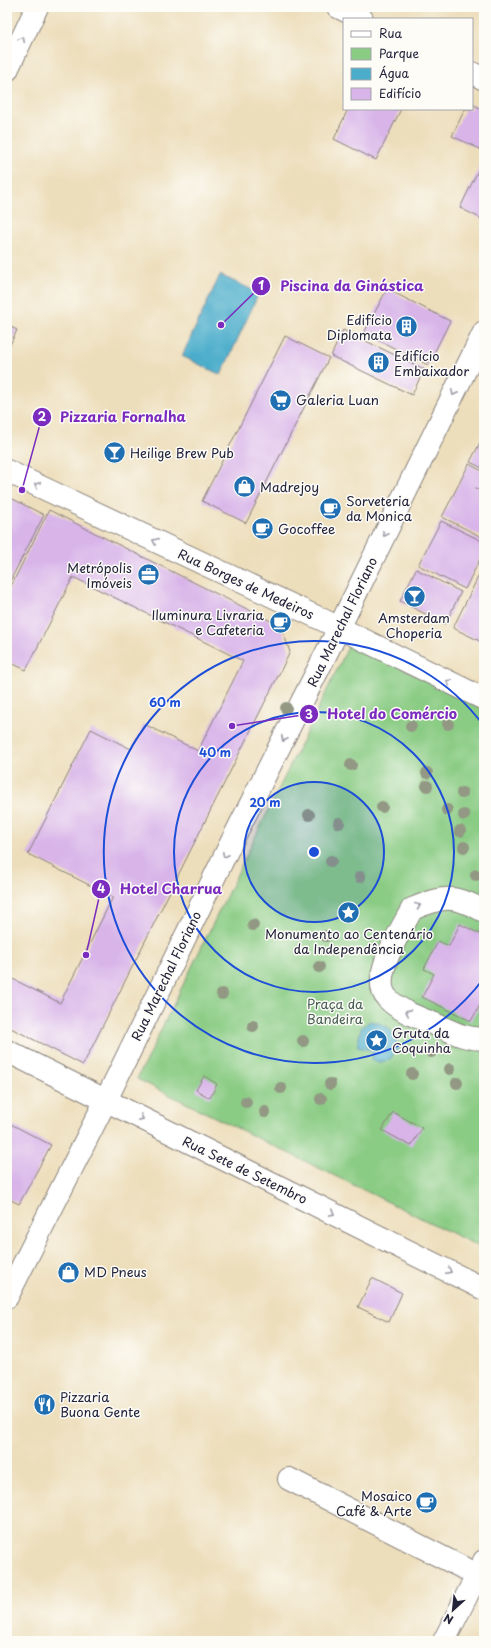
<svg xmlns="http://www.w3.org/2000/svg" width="491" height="1648" font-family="'Playpen Sans',sans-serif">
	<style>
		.green { fill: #8bcc85; stroke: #567760 }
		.water { fill: #4cadcb; stroke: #376883 }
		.building { fill: #d8b4e9 }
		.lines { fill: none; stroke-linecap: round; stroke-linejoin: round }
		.minor-casing { stroke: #88807b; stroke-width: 24 }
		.minor { stroke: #fff; stroke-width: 22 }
		.tree { fill: #929883 }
		.oneway { stroke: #9c9ca7 }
		.ring { fill: none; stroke: #1d4ed8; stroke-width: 2 }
		.labels { text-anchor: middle; stroke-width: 3; stroke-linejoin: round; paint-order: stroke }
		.poi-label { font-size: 13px; fill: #22223b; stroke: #fdfcf7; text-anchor: start }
		.street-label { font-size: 13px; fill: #22223b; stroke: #fdfcf7 }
		.park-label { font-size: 13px; fill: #475e55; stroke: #fdfcf7 }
		.centre { fill: #1d4ed8; stroke: #fdfcf7; stroke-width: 2 }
		.ring-label { font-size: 12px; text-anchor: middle; font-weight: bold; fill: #1d4ed8; stroke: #fdfcf7; stroke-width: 3; stroke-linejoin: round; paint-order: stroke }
		.leader { fill: none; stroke: #7b2cbf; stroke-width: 1.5 }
		.callout-dot { fill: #7b2cbf; stroke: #fdfcf7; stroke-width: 1.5 }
		.mark-label { font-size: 12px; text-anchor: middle; font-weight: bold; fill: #fff }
		.callout-label { font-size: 14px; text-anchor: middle; font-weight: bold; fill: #7b2cbf; stroke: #fdfcf7; stroke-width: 3; stroke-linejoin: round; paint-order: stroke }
	</style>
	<rect width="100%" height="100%" fill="#fdfcf7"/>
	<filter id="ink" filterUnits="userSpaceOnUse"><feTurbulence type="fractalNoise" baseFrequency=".025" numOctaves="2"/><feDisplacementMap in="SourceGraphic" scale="8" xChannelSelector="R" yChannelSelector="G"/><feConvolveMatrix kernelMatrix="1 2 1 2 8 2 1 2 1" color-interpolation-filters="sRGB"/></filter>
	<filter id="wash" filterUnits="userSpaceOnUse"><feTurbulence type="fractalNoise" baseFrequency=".012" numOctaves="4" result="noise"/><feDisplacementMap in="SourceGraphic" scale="16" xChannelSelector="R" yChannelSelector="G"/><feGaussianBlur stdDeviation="0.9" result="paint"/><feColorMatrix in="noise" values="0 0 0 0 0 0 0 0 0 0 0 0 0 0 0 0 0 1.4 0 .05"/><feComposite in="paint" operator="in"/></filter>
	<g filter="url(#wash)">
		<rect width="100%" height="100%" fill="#eddebb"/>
		<path class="green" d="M350,643L484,708V1249L137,1079Z"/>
		<path class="water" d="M220,275L259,293L221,375L182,356Z
			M370,1021C390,1025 392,1029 399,1048L389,1060L381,1062L372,1061L373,1051L357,1047L361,1028Z"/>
		<g id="blocks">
			<path class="building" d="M472,104L484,110V151L452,136L465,109H472Z
				M348,109H401L376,160L334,139Z
				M484,158V220L460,208Z
				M387,289L450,321L428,365L364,333Z
				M7,325L17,330L7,351Z
				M343,330L424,369L412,395L331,356Z
				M285,336L329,358L246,523L202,501Z
				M484,435V469L470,462Z
				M469,464L484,472V492L475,488L484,492V538L442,517Z
				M7,496L44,515L7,587Z
				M49,510L281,626L290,652L83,1065L7,1026V976L60,1003L113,897L28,854L91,729L131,749L144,724L198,751L243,661L73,577L26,670L7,661V594Z
				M441,521L484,542V561L480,559L465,589L418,565Z
				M484,565V643L453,628Z
				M416,569L461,592L445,624L400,601Z
				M460,924L484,936V998L471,1021L422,997L434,974L424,969L438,941L449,946Z
				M204,1076L217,1084L210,1098L196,1090Z
				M393,1112L422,1128L411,1146L382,1130Z
				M7,1122L51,1145L19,1204L7,1198Z
				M372,1278L402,1293L389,1322L358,1307Z"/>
		</g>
	</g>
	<g filter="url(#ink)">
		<use href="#blocks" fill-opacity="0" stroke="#88807b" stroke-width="1"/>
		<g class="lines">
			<defs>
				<path id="minor" d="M338,7L362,19
					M7,70L37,7
					M472,73L484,79
					M7,471L321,619L484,699
					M484,911C453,894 444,896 412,909C402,929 369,977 387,998C398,1010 417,1017 432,1023C447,1029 467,1041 484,1038
					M7,1051L484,1289
					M7,1297L106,1100L230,845L339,628L484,332
					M289,1479L477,1575
					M444,1641L484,1561"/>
			</defs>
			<use href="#minor" class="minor-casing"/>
			<use href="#minor" class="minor"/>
		</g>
		<g class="tree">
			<circle cx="286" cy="708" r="6"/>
			<circle cx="448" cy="724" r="6"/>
			<circle cx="411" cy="726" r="6"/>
			<circle cx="351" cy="765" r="6"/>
			<circle cx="427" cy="773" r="6"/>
			<circle cx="427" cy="786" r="6"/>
			<circle cx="462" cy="793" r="6"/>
			<circle cx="382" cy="807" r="6"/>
			<circle cx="447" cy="810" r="6"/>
			<circle cx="309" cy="815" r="6"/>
			<circle cx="464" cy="815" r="6"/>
			<circle cx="339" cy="823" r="6"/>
			<circle cx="460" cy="831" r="6"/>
			<circle cx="464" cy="847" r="6"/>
			<circle cx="331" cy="861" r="6"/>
			<circle cx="476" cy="875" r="6"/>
			<circle cx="360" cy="877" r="6"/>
			<circle cx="253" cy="925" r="6"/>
			<circle cx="326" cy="936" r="6"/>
			<circle cx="319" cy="967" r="6"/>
			<circle cx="222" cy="994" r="6"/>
			<circle cx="253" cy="1026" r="6"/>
			<circle cx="303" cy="1041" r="6"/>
			<circle cx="431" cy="1052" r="6"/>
			<circle cx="450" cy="1069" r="6"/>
			<circle cx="412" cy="1074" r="6"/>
			<circle cx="457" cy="1083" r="6"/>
			<circle cx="330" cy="1084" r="6"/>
			<circle cx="281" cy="1088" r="6"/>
			<circle cx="321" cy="1099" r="6"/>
			<circle cx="246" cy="1102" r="6"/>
			<circle cx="265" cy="1112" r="6"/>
		</g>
		<defs><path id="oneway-chevron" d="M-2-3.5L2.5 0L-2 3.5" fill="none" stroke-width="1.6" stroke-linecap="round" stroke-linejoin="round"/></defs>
		<g class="oneway">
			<use href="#oneway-chevron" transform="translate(22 39) rotate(-64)"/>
			<use href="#oneway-chevron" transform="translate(454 393) rotate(116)"/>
			<use href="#oneway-chevron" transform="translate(37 485) rotate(-155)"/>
			<use href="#oneway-chevron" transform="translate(385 534) rotate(116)"/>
			<use href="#oneway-chevron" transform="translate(155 541) rotate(-155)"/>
			<use href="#oneway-chevron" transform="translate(449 682) rotate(-154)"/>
			<use href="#oneway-chevron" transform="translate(284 739) rotate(117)"/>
			<use href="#oneway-chevron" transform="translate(225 855) rotate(116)"/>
			<use href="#oneway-chevron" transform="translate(418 906) rotate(-22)"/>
			<use href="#oneway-chevron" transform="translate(408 1012) rotate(-154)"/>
			<use href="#oneway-chevron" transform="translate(141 1118) rotate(26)"/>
			<use href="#oneway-chevron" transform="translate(332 1213) rotate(26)"/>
			<use href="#oneway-chevron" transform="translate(449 1271) rotate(26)"/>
		</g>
	</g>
	<circle cx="314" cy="852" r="70" fill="#1d4ed8" fill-opacity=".12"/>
	<g class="ring">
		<circle cx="314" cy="852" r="70"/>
		<circle cx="314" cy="852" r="140"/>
		<path d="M484 978A211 211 0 1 1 484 726"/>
	</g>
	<defs>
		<symbol id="building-disc" viewBox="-11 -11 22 22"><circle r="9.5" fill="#1f6fb2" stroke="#fdfcf7"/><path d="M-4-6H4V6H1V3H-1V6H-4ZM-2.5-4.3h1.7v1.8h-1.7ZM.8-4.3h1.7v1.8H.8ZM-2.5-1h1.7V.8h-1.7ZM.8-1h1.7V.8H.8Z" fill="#fff"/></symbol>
		<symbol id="supermarket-disc" viewBox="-11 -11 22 22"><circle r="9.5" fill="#1f6fb2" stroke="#fdfcf7"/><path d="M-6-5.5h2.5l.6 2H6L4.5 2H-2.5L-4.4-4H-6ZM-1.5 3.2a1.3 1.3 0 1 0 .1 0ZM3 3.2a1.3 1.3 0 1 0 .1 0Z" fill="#fff"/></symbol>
		<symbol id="bar-disc" viewBox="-11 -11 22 22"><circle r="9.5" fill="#1f6fb2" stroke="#fdfcf7"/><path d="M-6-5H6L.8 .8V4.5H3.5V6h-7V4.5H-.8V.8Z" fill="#fff"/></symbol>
		<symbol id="shop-disc" viewBox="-11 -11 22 22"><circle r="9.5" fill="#1f6fb2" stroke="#fdfcf7"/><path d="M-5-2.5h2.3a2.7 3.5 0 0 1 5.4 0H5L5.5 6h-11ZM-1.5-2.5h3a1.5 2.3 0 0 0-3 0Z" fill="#fff"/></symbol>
		<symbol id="cafe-disc" viewBox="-11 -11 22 22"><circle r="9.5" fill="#1f6fb2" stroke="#fdfcf7"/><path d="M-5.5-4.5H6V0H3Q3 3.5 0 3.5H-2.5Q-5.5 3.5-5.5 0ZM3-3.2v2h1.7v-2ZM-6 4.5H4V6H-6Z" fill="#fff"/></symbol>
		<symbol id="office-disc" viewBox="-11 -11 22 22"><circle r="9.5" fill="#1f6fb2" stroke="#fdfcf7"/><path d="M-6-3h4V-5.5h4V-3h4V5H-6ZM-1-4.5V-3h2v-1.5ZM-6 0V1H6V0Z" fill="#fff"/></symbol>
		<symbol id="sight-disc" viewBox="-11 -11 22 22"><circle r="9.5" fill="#1f6fb2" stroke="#fdfcf7"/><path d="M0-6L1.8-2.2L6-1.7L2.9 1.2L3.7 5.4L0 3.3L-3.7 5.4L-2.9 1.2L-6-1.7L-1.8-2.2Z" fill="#fff"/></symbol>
		<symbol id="restaurant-disc" viewBox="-11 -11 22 22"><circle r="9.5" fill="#1f6fb2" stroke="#fdfcf7"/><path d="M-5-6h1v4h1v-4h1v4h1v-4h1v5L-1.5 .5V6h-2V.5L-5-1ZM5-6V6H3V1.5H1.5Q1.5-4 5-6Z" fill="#fff"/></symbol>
	</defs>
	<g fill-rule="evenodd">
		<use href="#building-disc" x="394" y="314" width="25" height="25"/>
		<use href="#building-disc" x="366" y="350" width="25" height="25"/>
		<use href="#supermarket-disc" x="268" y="388" width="25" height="25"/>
		<use href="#bar-disc" x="102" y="440" width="25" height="25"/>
		<use href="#shop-disc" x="232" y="474" width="25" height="25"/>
		<use href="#cafe-disc" x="318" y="496" width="25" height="25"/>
		<use href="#cafe-disc" x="250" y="516" width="25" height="25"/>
		<use href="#office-disc" x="136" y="562" width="25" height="25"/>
		<use href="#bar-disc" x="402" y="584" width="25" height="25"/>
		<use href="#cafe-disc" x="268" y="610" width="25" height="25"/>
		<use href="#sight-disc" x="336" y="900" width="25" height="25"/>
		<use href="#sight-disc" x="364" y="1028" width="25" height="25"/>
		<use href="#shop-disc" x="56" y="1260" width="25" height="25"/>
		<use href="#restaurant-disc" x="32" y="1392" width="25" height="25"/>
		<use href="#cafe-disc" x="414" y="1490" width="25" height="25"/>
	</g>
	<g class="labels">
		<g class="poi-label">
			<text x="392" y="325" text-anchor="end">Edifício<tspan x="392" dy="15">Diplomata</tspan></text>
			<text x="394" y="361">Edifício<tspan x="394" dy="15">Embaixador</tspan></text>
			<text x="296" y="405">Galeria Luan</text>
			<text x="130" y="458">Heilige Brew Pub</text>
			<text x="260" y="492">Madrejoy</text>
			<text x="346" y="506">Sorveteria<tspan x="346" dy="15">da Monica</tspan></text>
			<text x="278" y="534">Gocoffee</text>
			<text x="132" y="573" text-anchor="end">Metrópolis<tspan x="132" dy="15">Imóveis</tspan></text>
			<text x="264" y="620" text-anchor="end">Iluminura Livraria<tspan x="264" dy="15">e Cafeteria</tspan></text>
			<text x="414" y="623" text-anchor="middle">Amsterdam<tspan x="414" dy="15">Choperia</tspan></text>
			<text x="349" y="939" text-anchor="middle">Monumento ao Centenário<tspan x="349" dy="15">da Independência</tspan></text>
			<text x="392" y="1038">Gruta da<tspan x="392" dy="15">Coquinha</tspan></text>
			<text x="84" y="1277">MD Pneus</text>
			<text x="60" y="1402">Pizzaria<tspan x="60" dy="15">Buona Gente</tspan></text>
			<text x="412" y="1501" text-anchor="end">Mosaico<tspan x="412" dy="15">Café &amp; Arte</tspan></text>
		</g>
		<g class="street-label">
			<text transform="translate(246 584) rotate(25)" y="5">Rua Borges de Medeiros</text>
			<text transform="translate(342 622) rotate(-64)" y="5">Rua Marechal Floriano</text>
			<text transform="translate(166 976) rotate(-64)" y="5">Rua Marechal Floriano</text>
			<text transform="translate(245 1170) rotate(26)" y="5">Rua Sete de Setembro</text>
		</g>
		<g class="park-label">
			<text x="335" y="1009">Praça da<tspan x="335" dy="15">Bandeira</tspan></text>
		</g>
	</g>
	<circle cx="314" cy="852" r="6" class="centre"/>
	<g class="ring-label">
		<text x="165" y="707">60 m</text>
		<text x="215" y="757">40 m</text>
		<text x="265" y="807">20 m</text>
	</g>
	<path class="leader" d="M221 325L261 286M22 490L42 417M232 726L309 714M86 955L101 889"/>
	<g class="callout-dot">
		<circle cx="221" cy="325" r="4"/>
		<circle cx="22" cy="490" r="4"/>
		<circle cx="232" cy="726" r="4"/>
		<circle cx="86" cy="955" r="4"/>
		<circle cx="261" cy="286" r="10"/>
		<circle cx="42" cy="417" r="10"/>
		<circle cx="309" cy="714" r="10"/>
		<circle cx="101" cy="889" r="10"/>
	</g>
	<g class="mark-label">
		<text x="261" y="290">1</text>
		<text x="42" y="421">2</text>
		<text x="309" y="719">3</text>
		<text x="101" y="893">4</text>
	</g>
	<g class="callout-label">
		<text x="352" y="291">Piscina da Ginástica</text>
		<text x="123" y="422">Pizzaria Fornalha</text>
		<text x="392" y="719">Hotel do Comércio</text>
		<text x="171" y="894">Hotel Charrua</text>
	</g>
	<rect width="491" height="1648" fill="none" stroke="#fdfcf7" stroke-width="24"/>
	<rect x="343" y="18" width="130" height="92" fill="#fdfcf7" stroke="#a5a5ac"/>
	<rect x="351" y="31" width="20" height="6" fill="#ffffff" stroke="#a5a5ac"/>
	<text x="379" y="38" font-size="12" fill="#22223b">Rua</text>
	<rect x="351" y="48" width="20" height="12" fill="#8bcc85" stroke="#a5a5ac"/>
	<text x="379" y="58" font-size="12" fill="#22223b">Parque</text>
	<rect x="351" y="68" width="20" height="12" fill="#4cadcb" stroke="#a5a5ac"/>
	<text x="379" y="78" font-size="12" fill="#22223b">Água</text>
	<rect x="351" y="88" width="20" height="12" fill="#d8b4e9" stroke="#a5a5ac"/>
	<text x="379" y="98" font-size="12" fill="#22223b">Edifício</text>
	<g transform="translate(453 1610) rotate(207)" stroke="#fdfcf7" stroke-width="3" paint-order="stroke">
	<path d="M0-3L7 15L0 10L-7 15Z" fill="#22223b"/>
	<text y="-6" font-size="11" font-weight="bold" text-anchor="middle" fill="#22223b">N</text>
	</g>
</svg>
